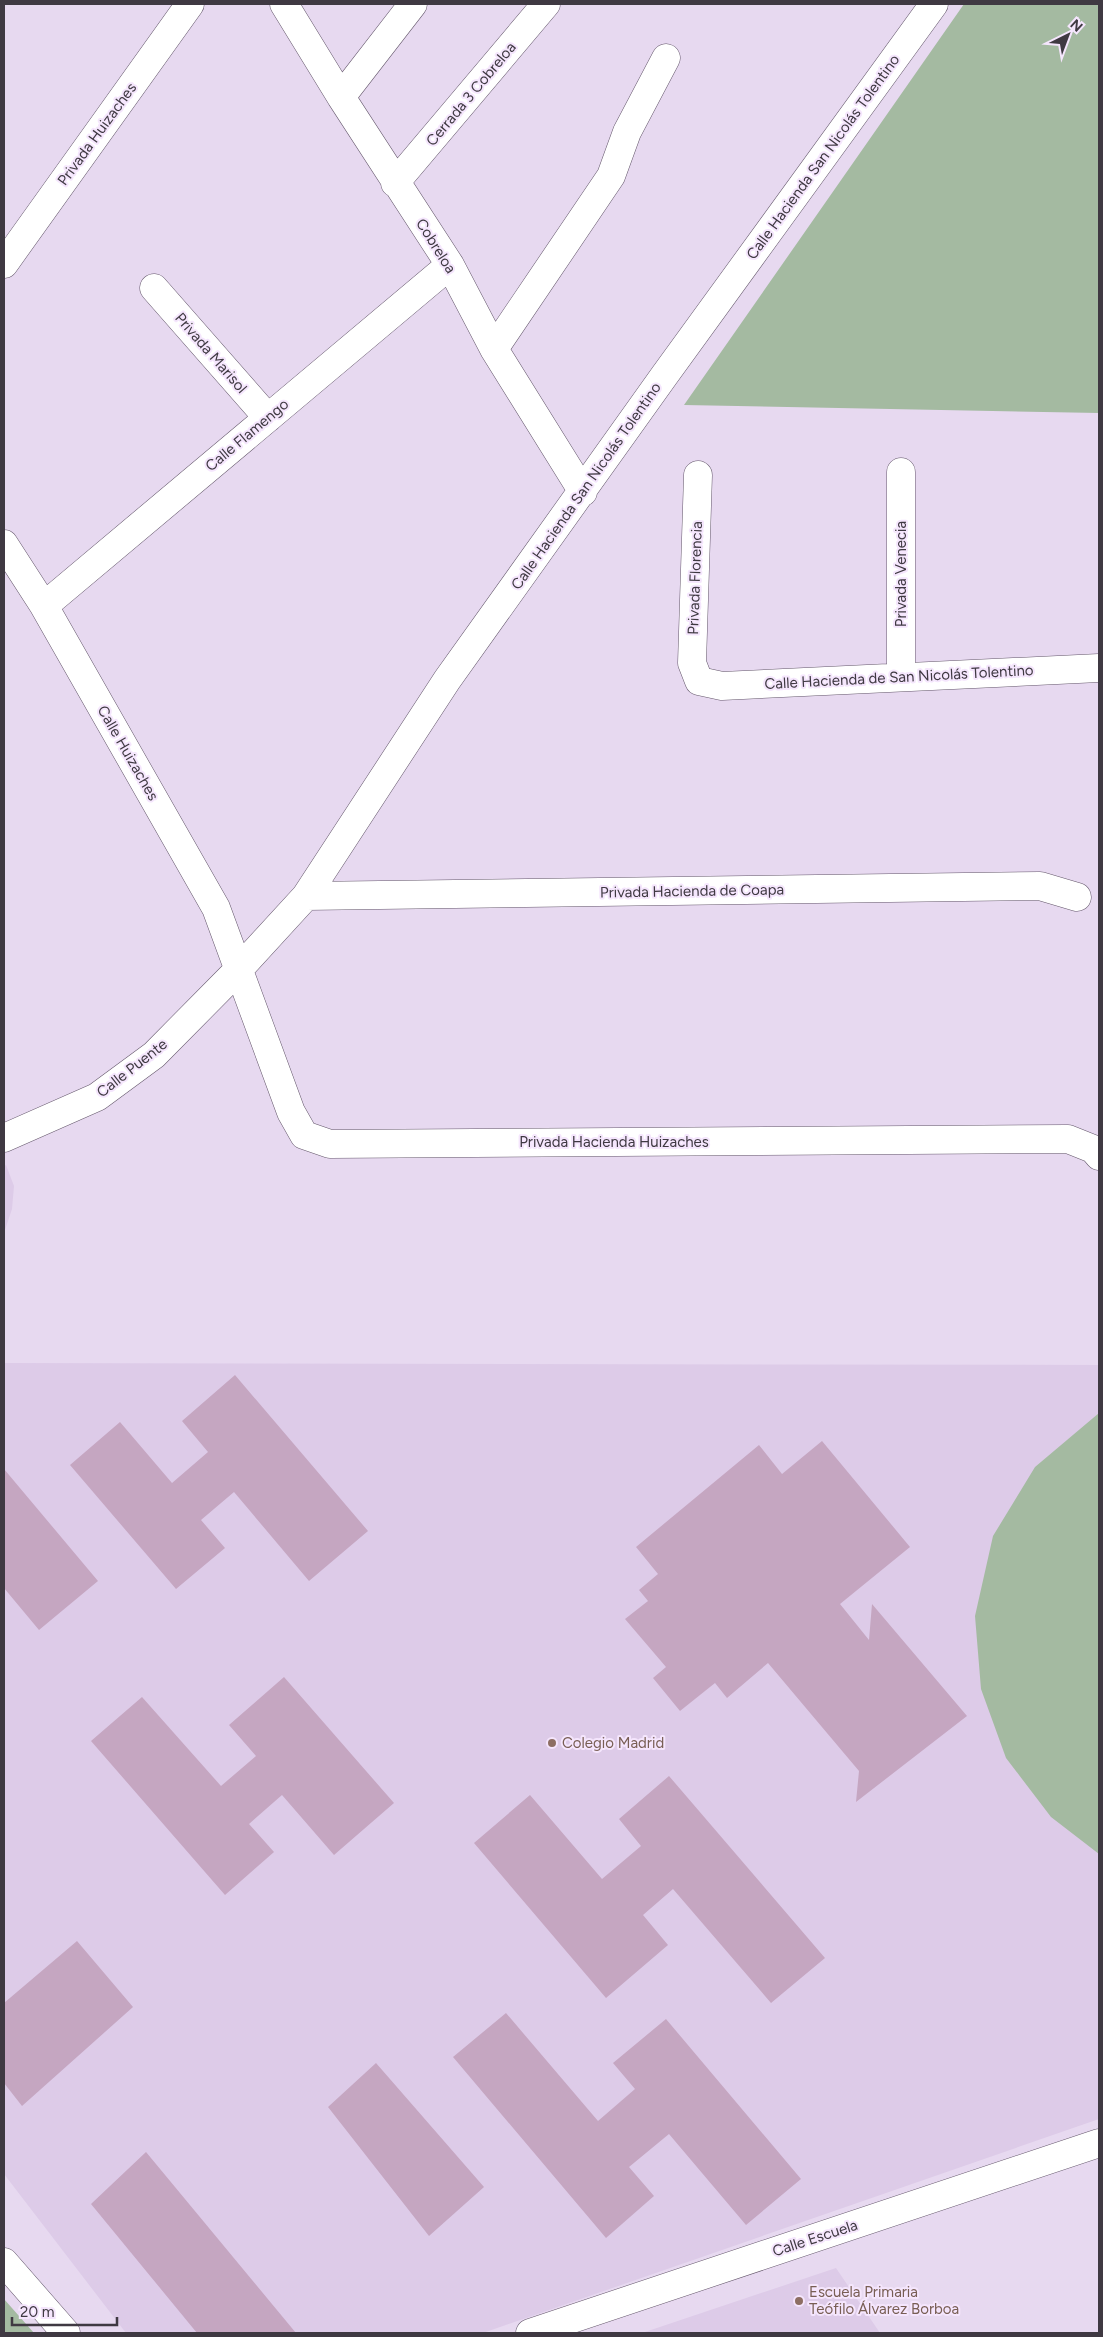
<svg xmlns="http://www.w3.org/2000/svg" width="1103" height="2337" viewBox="0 0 1103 2337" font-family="Figtree,sans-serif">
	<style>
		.built { fill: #ddcbe8 }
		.green { fill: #a4baa1 }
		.building { fill: #c5a6c1 }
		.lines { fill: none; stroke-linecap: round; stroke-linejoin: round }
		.minor-casing { stroke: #64576b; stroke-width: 29 }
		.minor { stroke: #fff; stroke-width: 28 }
		.education-dot { fill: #8d6e63; stroke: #f5e6fd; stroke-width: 2 }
		.labels { text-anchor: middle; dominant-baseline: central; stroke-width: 4; stroke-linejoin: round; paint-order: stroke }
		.street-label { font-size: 15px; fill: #3f3942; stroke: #f5e6fd }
		.education-label { font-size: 15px; fill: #785e54; stroke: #f5e6fd; text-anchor: start }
	</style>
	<rect width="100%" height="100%" fill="#e7d9f0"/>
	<path class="built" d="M6,1165L14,1186L12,1209L4,1233V1166Z
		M4,1363L1099,1365V2119L483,2333H126L4,2174Z
		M836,2268L880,2333H642Z"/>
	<path class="green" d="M964,4H1099V413L684,405Z
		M1099,1413V1854L1051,1817L1006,1758L981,1689L975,1616L993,1536L1035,1467Z
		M4,2299L34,2333H4Z"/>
	<path class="building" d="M235,1375L368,1531L309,1581L234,1492L201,1520L225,1548L176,1589L70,1465L120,1422L172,1483L208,1452L182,1421Z
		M822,1441L910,1547L840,1604L869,1640L872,1604L967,1716L856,1802L859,1771L768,1663L727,1698L715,1683L680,1711L653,1678L666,1667L625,1619L648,1601L639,1590L658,1574L636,1547L759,1445L782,1474Z
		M4,1469L98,1581L39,1630L4,1588Z
		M284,1677L394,1803L334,1855L282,1795L249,1824L274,1852L225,1895L91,1741L142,1697L221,1786L256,1756L229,1725Z
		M669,1776L825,1958L771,2003L673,1889L643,1915L668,1945L606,1998L474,1843L530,1795L602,1879L641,1846L619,1819Z
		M77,1941L133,2007L22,2106L4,2083V2003Z
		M506,2013L598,2121L635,2089L613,2063L666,2019L801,2179L746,2225L669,2134L629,2167L654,2196L606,2238L453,2057Z
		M376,2063L484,2187L429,2236L328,2107Z
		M146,2152L296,2333H197L91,2204Z"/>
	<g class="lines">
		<g class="minor-casing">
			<path id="minor" d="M284,4L341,97L450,265L494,349L583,492
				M341,97L413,4
				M395,183L546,4
				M4,264L190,4
				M154,288L268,418
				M494,349L611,176L627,132L666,58
				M901,472V676
				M698,475L692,663L699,681L722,686L1099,668
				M4,544L44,606L216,908L291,1112L304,1135L330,1144L1068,1139L1093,1149L1099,1156
				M44,606L450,265
				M306,896L1040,886L1077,897
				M4,1138L97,1097L154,1055L240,968L306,896L447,680L664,376L934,4
				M4,2262L66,2333
				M530,2333L1099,2143"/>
		</g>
		<use href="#minor" class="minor"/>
	</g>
	<g class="education-dot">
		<circle cx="552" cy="1743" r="5"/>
		<circle cx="799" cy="2301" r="5"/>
	</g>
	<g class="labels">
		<g class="street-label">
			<text transform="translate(471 94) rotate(-50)">Cerrada 3 Cobreloa</text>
			<text transform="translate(97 134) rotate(-54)">Privada Huizaches</text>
			<text transform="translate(823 157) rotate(-54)">Calle Hacienda San Nicolás Tolentino</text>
			<text transform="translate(436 246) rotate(58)">Cobreloa</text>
			<text transform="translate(211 353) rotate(49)">Privada Marisol</text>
			<text transform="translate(247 435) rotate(-40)">Calle Flamengo</text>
			<text transform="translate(586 486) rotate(-55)">Calle Hacienda San Nicolás Tolentino</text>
			<text transform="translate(901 574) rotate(-90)">Privada Venecia</text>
			<text transform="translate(695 578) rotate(-88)">Privada Florencia</text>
			<text transform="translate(899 677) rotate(-3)">Calle Hacienda de San Nicolás Tolentino</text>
			<text transform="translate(128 753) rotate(60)">Calle Huizaches</text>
			<text transform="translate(692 891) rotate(-1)">Privada Hacienda de Coapa</text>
			<text transform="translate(132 1068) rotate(-38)">Calle Puente</text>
			<text x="614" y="1142">Privada Hacienda Huizaches</text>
			<text transform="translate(815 2238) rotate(-18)">Calle Escuela</text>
		</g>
		<g class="education-label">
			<text x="562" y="1743">Colegio Madrid</text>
			<text x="809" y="2292">Escuela Primaria<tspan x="809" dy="17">Teófilo Álvarez Borboa</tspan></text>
		</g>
	</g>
	<rect width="1103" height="2337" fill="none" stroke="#3f3942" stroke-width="10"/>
	<g transform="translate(1068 35) rotate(42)" stroke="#f5e6fd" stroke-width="4" paint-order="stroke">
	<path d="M0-4L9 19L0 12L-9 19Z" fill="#3f3942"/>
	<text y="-8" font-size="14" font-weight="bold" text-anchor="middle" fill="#3f3942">N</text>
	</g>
	<path d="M12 2317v8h105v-8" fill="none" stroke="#3f3942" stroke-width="2.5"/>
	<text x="20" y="2317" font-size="15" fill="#3f3942" stroke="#f5e6fd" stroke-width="4" paint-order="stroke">20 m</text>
</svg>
